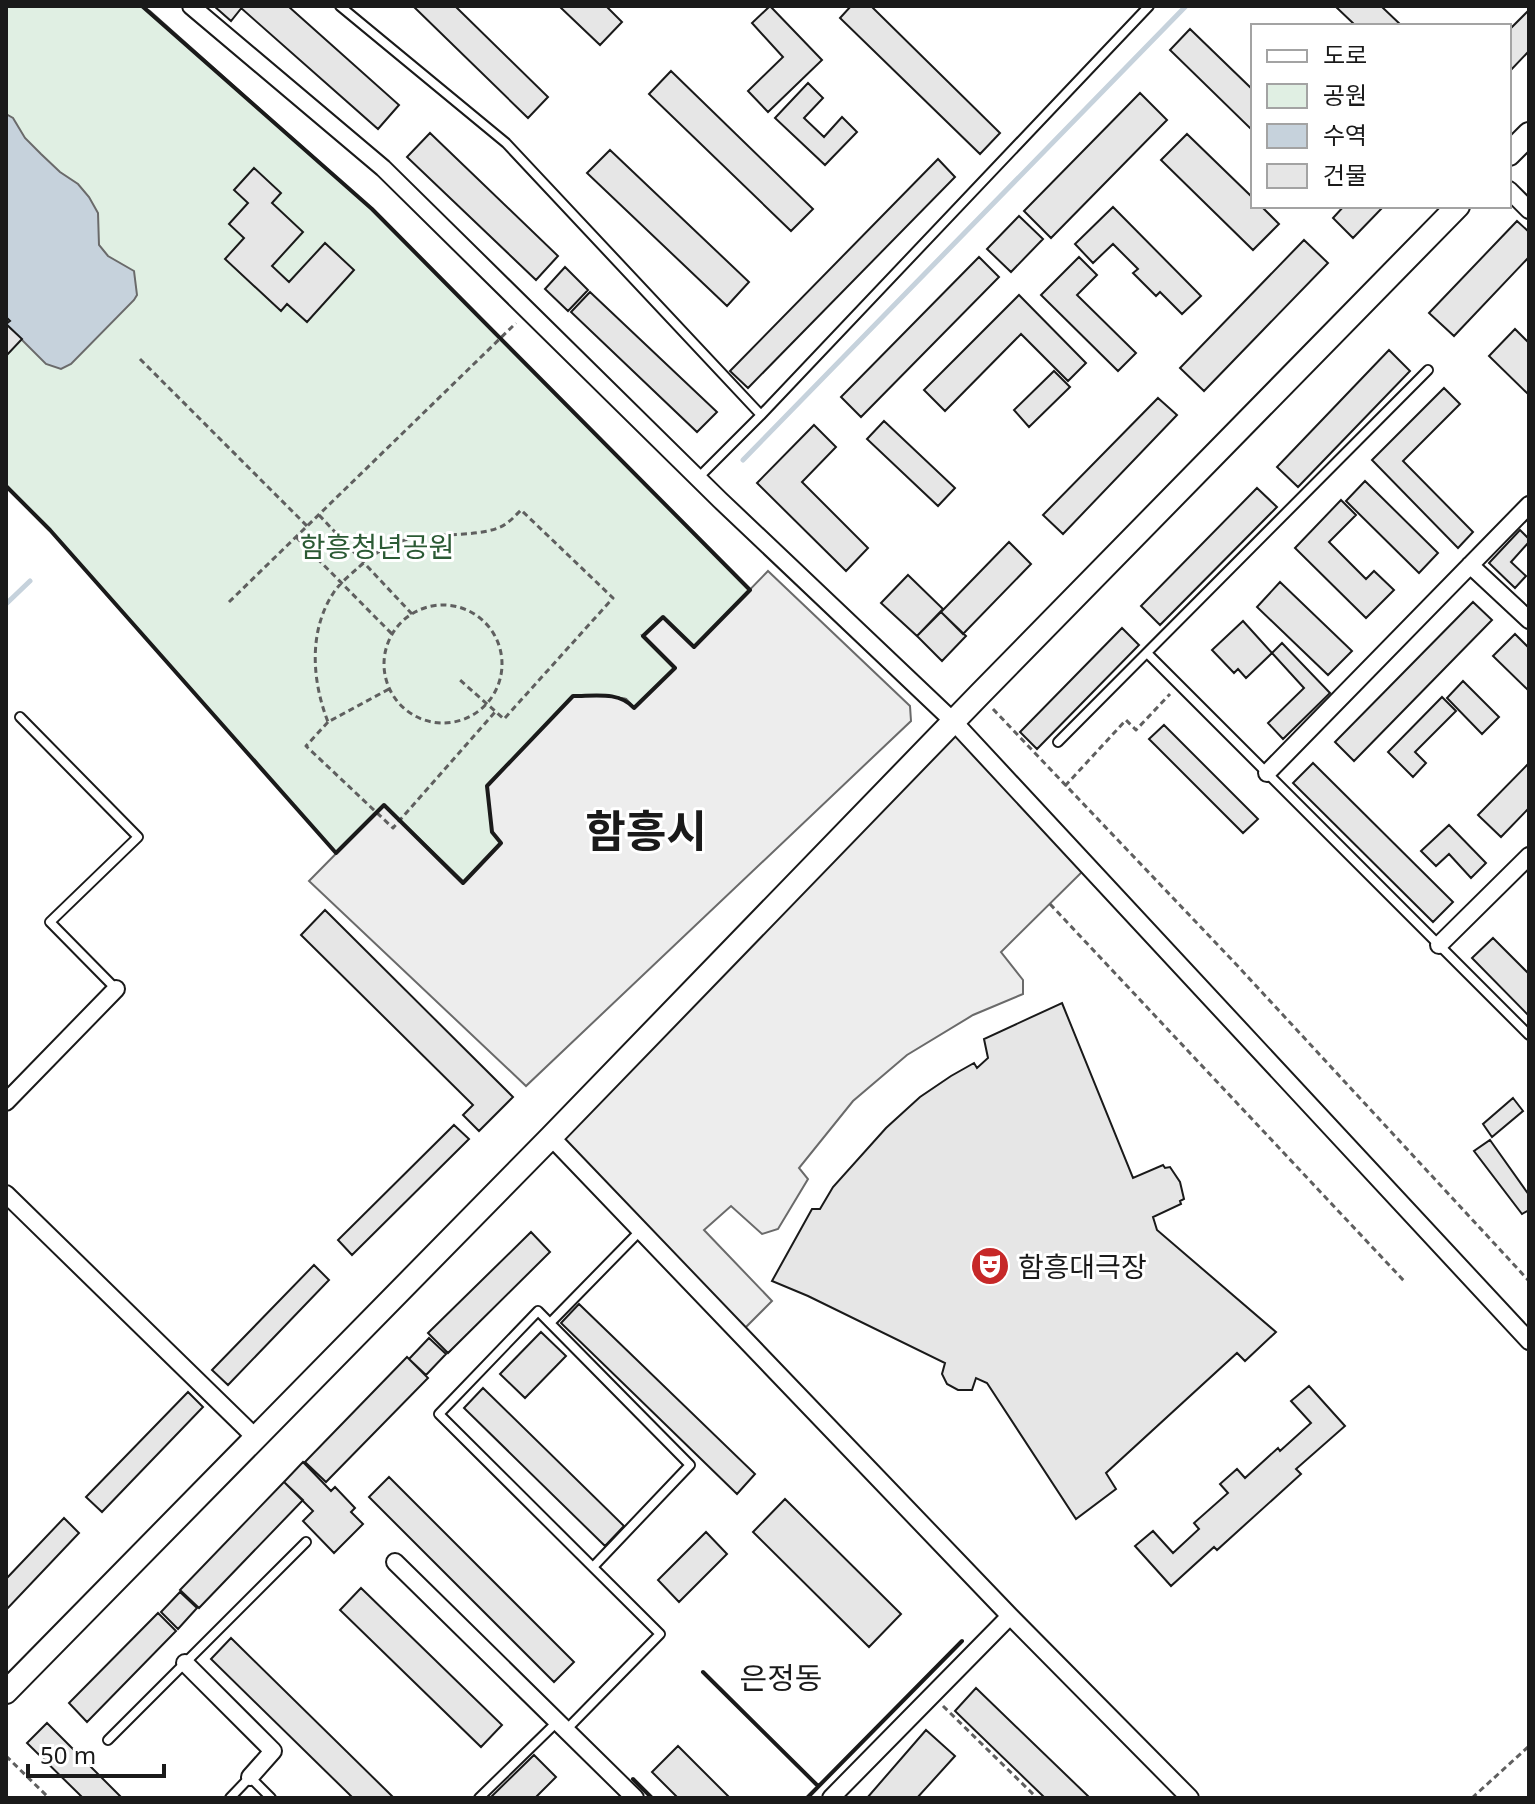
<svg xmlns="http://www.w3.org/2000/svg" width="1535" height="1804" viewBox="0 0 1535 1804" font-family="'Noto Sans','Noto Sans KR',sans-serif">
	<style>
		.green { fill: #e0efe3; stroke: #6a6a6a; stroke-width: 2 }
		.parking { fill: #ededed; stroke: #6a6a6a; stroke-width: 2 }
		.water { fill: #c6d2dc; stroke: #6a6a6a; stroke-width: 2 }
		.lines { fill: none; stroke-linecap: round; stroke-linejoin: round }
		.stream { stroke: #c6d2dc; stroke-width: 5 }
		.building { fill: #e6e6e6; stroke: #1a1a1a; stroke-width: 2 }
		.lane-casing { stroke: #1a1a1a; stroke-width: 12 }
		.street-casing { stroke: #1a1a1a; stroke-width: 20 }
		.secondary-casing { stroke: #1a1a1a; stroke-width: 26 }
		.path { stroke: #5f5f5f; stroke-width: 3; stroke-dasharray: 6 4; stroke-linecap: butt }
		.lane { stroke: #fff; stroke-width: 8 }
		.street { stroke: #fff; stroke-width: 16 }
		.secondary { stroke: #fff; stroke-width: 22 }
		.wall { stroke: #1a1a1a; stroke-width: 4 }
		.labels { text-anchor: middle; dominant-baseline: central; stroke-width: 6; stroke-linejoin: round; paint-order: stroke }
		.park-label { font-size: 28px; fill: #2b5a34; stroke: #fff }
		.poi-label { font-size: 28px; fill: #1a1a1a; stroke: #fff; text-anchor: start }
		.neighbourhood-label { font-size: 30px; fill: #1a1a1a; stroke: #fff }
		.town-label { font-size: 44px; font-weight: bold; fill: #1a1a1a; stroke: #fff }
	</style>
	<rect width="100%" height="100%" fill="#fff"/>
	<path class="green" d="M6,6H142L150,11L372,209L750,590L694,647L643,636L675,668L634,708L626,699L608,696L487,786L492,832L501,843L463,883L384,805L336,853L50,530L6,486Z"/>
	<path class="parking" d="M768,571L910,706L911,721L526,1086L309,881L384,805L464,882L501,843L492,832L487,786L573,696H608L626,699L635,708L674,668L643,636L663,617L694,647Z
		M954,722L1088,866L1001,952L1023,980V994L973,1015L907,1055L853,1101L799,1168L808,1179L778,1229L762,1234L731,1206L704,1230L772,1301L739,1334L551,1137Z"/>
	<path class="water" d="M6,114L13,118L25,138L41,154L60,172L78,184L89,197L98,213L99,245L108,256L134,271L137,295L134,300L71,364L61,369L46,364L6,324L9,321L6,317Z"/>
	<g class="lines">
		<path class="stream" d="M743,460L1186,6
			M6,604L30,581"/>
	</g>
	<path class="building" d="M214,6H243L231,21Z
		M243,6H288L399,105L378,129L241,8Z
		M413,6H455L548,97L528,118Z
		M559,6H606L622,22L600,45Z
		M770,6L822,60L768,112L748,91L783,57L752,23Z
		M851,6H871L1000,133L980,154L840,18Z
		M1335,6H1381L1402,26H1356Z
		M1529,10V51L1509,72V30Z
		M1190,29L1253,90V131L1170,50Z
		M671,71L813,209L791,231L649,94Z
		M808,83L823,98L804,118L824,137L842,117L857,132L825,165L775,118Z
		M1140,93L1167,120L1051,238L1024,211Z
		M430,133L558,256L536,280L407,157Z
		M1187,134L1253,198V206H1261L1279,224L1253,250L1161,160Z
		M610,150L749,282L727,306L587,173Z
		M938,159L955,177L748,388L730,371Z
		M254,168L281,193L272,203L303,232L272,266L289,282L325,243L354,270L307,322L287,304L281,311L225,259L244,238L229,224L248,203L234,190Z
		M1344,206H1384L1353,238L1333,218Z
		M1113,207L1201,296L1182,314L1160,292L1156,296L1133,273L1138,269L1113,244L1093,263L1075,244Z
		M1019,216L1043,239L1011,272L987,249Z
		M1517,221L1529,232V257L1454,336L1429,313Z
		M1304,240L1328,263L1204,391L1180,368Z
		M979,257L999,277L861,417L841,397Z
		M1079,257L1097,275L1077,295L1136,353L1118,371L1041,295Z
		M565,267L588,290L568,311L545,289Z
		M590,292L717,412L697,432L571,312Z
		M1019,295L1086,363L1068,381L1021,334L945,411L924,390Z
		M6,317L10,321L6,324L22,339L6,356Z
		M1515,329L1529,343V395L1489,356Z
		M1389,350L1410,371L1298,487L1277,467Z
		M1054,371L1070,387L1029,427L1014,410Z
		M1444,388L1460,404L1403,461L1473,532L1458,548L1372,460Z
		M1158,398L1177,415L1063,534L1043,515Z
		M884,421L955,488L938,506L867,439Z
		M814,425L836,447L802,482L868,548L846,571L757,483Z
		M1365,481L1438,553L1419,573L1346,501Z
		M1257,488L1277,507L1160,625L1141,606Z
		M1341,500L1356,515L1329,542L1366,579L1374,571L1394,590L1366,618L1295,548Z
		M1520,530L1529,539V542L1511,562L1526,576L1515,588L1489,563Z
		M1009,542L1031,564L963,634L941,612Z
		M908,575L943,609L917,636L881,603Z
		M1280,582L1352,651L1328,675L1257,607Z
		M1473,602L1492,620L1354,761L1335,742Z
		M941,612L966,636L942,661L917,636Z
		M1243,621L1272,653L1246,678L1238,669L1234,673L1212,650Z
		M1122,628L1139,645L1037,749L1020,732Z
		M1515,634L1529,648V691L1493,656Z
		M1282,643L1330,693L1283,739L1268,723L1304,688L1272,653Z
		M1463,681L1499,717L1482,734L1447,698Z
		M1442,697L1456,711L1415,752L1426,763L1413,777L1388,752Z
		M1164,725L1258,819L1243,833L1149,739Z
		M1313,763L1453,902L1433,922L1293,783Z
		M1529,763V808L1501,837L1478,815Z
		M1449,825L1486,863L1471,878L1449,854L1436,866L1421,851Z
		M325,910L513,1097L479,1131L463,1115L473,1105L301,935Z
		M1493,938L1529,974V1016L1472,958Z
		M1062,1003L1133,1178L1163,1165L1165,1168L1170,1167L1180,1182L1184,1199L1180,1201L1181,1204L1153,1217L1157,1230L1276,1332L1245,1361L1237,1353L1106,1473L1116,1489L1076,1519L987,1383L976,1378L972,1390H958L947,1384L942,1374L945,1363L808,1296L772,1281L812,1209H820L833,1187L886,1128L920,1097L951,1076L974,1063L977,1068L988,1058L984,1039Z
		M1513,1098L1523,1111L1492,1137L1483,1124Z
		M454,1125L469,1139L352,1255L338,1240Z
		M1490,1140L1529,1195V1210L1522,1214L1474,1151Z
		M531,1232L550,1252L448,1353L428,1333Z
		M314,1265L329,1280L228,1385L212,1370Z
		M579,1304L755,1474L737,1494L561,1323Z
		M541,1332L566,1356L525,1398L500,1374Z
		M429,1338L446,1354L426,1375L409,1359Z
		M407,1357L428,1378L326,1482L305,1462Z
		M1309,1386L1345,1426L1296,1469L1301,1474L1217,1550L1214,1547L1171,1586L1135,1546L1153,1531L1173,1553L1199,1529L1194,1523L1228,1493L1220,1484L1237,1469L1245,1478L1278,1448L1280,1451L1311,1423L1291,1401Z
		M483,1388L624,1526L605,1546L464,1408Z
		M188,1392L203,1407L102,1512L86,1497Z
		M303,1462L331,1491L335,1487L355,1508L351,1512L363,1524L334,1553L303,1521L313,1511L284,1482Z
		M389,1477L574,1662L554,1682L369,1497Z
		M284,1482L303,1500L199,1608L180,1590Z
		M785,1499L901,1614L869,1647L753,1532Z
		M64,1518L79,1533L6,1610V1579Z
		M706,1532L727,1554L679,1602L658,1580Z
		M361,1588L502,1725L481,1747L340,1610Z
		M180,1592L197,1608L178,1629L161,1612Z
		M158,1613L176,1631L87,1722L69,1703Z
		M231,1638L394,1798H353L211,1659Z
		M976,1688L1090,1798H1045L955,1711Z
		M47,1723L122,1798H83L27,1743Z
		M926,1730L955,1756L917,1798H867Z
		M678,1746L730,1798H678L652,1772Z
		M534,1755L556,1777L535,1798H490Z"/>
	<g class="lines">
		<g class="lane-casing">
			<path id="lane" d="M340,6L506,143L761,415
				M698,478L761,415L1149,6
				M1147,653L1529,1035
				M20,717L138,837L50,922L116,989
				M1058,742L1428,370
				M550,1323L640,1231
				M566,1730L660,1634L439,1414L538,1311L690,1465L593,1567
				M108,1740L306,1542
				M230,1798L250,1777L271,1798
				M479,1798L557,1722"/>
		</g>
		<g class="street-casing">
			<path id="street" d="M191,6L383,168L720,500L954,722L1529,1341
				M1509,190L1529,210
				M1470,565L1529,620
				M1267,773L1529,505
				M1439,945L1529,856
				M6,1102L116,989
				M551,1137L1010,1616L1190,1798
				M6,1194L256,1438
				M395,1562L635,1798
				M185,1663L273,1751L250,1777
				M831,1798L1010,1616"/>
		</g>
		<g class="secondary-casing">
			<path id="secondary" d="M1509,154L1529,134
				M6,1692L551,1137L980,694L1458,206"/>
		</g>
		<path class="path" d="M140,359L307,526
			M319,515L412,614
			M296,537L392,634
			M229,602L516,323
			M384 664a59 59 0 1 1 118 0a59 59 0 1 1-118 0Z
			M389,689L328,722C312,681 308,631 334,592C340,583 351,574 359,567C374,553 393,542 413,538C439,533 474,537 498,528C507,525 514,517 521,510L613,598L504,719L460,680
			M993,709L1234,962L1529,1281
			M328,722L306,746L393,828L495,712
			M1065,786L1126,720L1136,730L1170,694
			M1050,904L1405,1282
			M943,1706L1037,1798
			M6,1756L49,1798
			M1472,1798L1529,1746"/>
		<use href="#lane" class="lane"/>
		<use href="#street" class="street"/>
		<use href="#secondary" class="secondary"/>
		<path class="wall" d="M6,486L50,530L336,853L384,805L463,883L501,843L492,832L487,786L573,696C595,696 619,691 634,708L675,668L643,636L663,617L694,647L750,590L372,209L142,6
			M703,1672L818,1786
			M633,1779L652,1798
			M807,1798L962,1641"/>
	</g>
	<defs>
		<g id="theatre-disc" transform="scale(2)"><circle r="9.5" fill="#c62828" stroke="#fff"/><path d="M-5-5.5Q0-4 5-5.5V0Q5 5 0 6Q-5 5-5 0ZM-3.3-2.5H-1v1.5H-3.3ZM1-2.5H3.3v1.5H1ZM-2.8 1Q0 5.5 2.8 1Z" fill="#fff"/></g>
	</defs>
	<g fill-rule="evenodd">
		<use href="#theatre-disc" x="990" y="1266"/>
	</g>
	<g class="labels">
		<g class="park-label">
			<text x="377" y="546">함흥청년공원</text>
		</g>
		<g class="poi-label">
			<text x="1018" y="1266">함흥대극장</text>
		</g>
		<g class="neighbourhood-label">
			<text x="781" y="1677">은정동</text>
		</g>
		<g class="town-label">
			<text x="646" y="830">함흥시</text>
		</g>
	</g>
	<rect width="1535" height="1804" fill="none" stroke="#1a1a1a" stroke-width="16"/>
	<rect x="1251" y="24" width="260" height="184" fill="#ffffff" stroke="#a3a3a3" stroke-width="2"/>
	<rect x="1267" y="50" width="40" height="12" fill="#ffffff" stroke="#a3a3a3" stroke-width="2"/>
	<text x="1323" y="64" font-size="24" fill="#1a1a1a">도로</text>
	<rect x="1267" y="84" width="40" height="24" fill="#e0efe3" stroke="#a3a3a3" stroke-width="2"/>
	<text x="1323" y="104" font-size="24" fill="#1a1a1a">공원</text>
	<rect x="1267" y="124" width="40" height="24" fill="#c6d2dc" stroke="#a3a3a3" stroke-width="2"/>
	<text x="1323" y="144" font-size="24" fill="#1a1a1a">수역</text>
	<rect x="1267" y="164" width="40" height="24" fill="#e6e6e6" stroke="#a3a3a3" stroke-width="2"/>
	<text x="1323" y="184" font-size="24" fill="#1a1a1a">건물</text>
	<path d="M28 1764v12h136v-12" fill="none" stroke="#1a1a1a" stroke-width="4"/>
	<text x="40" y="1764" font-size="24" fill="#1a1a1a" stroke="#ffffff" stroke-width="6" paint-order="stroke">50 m</text>
</svg>
